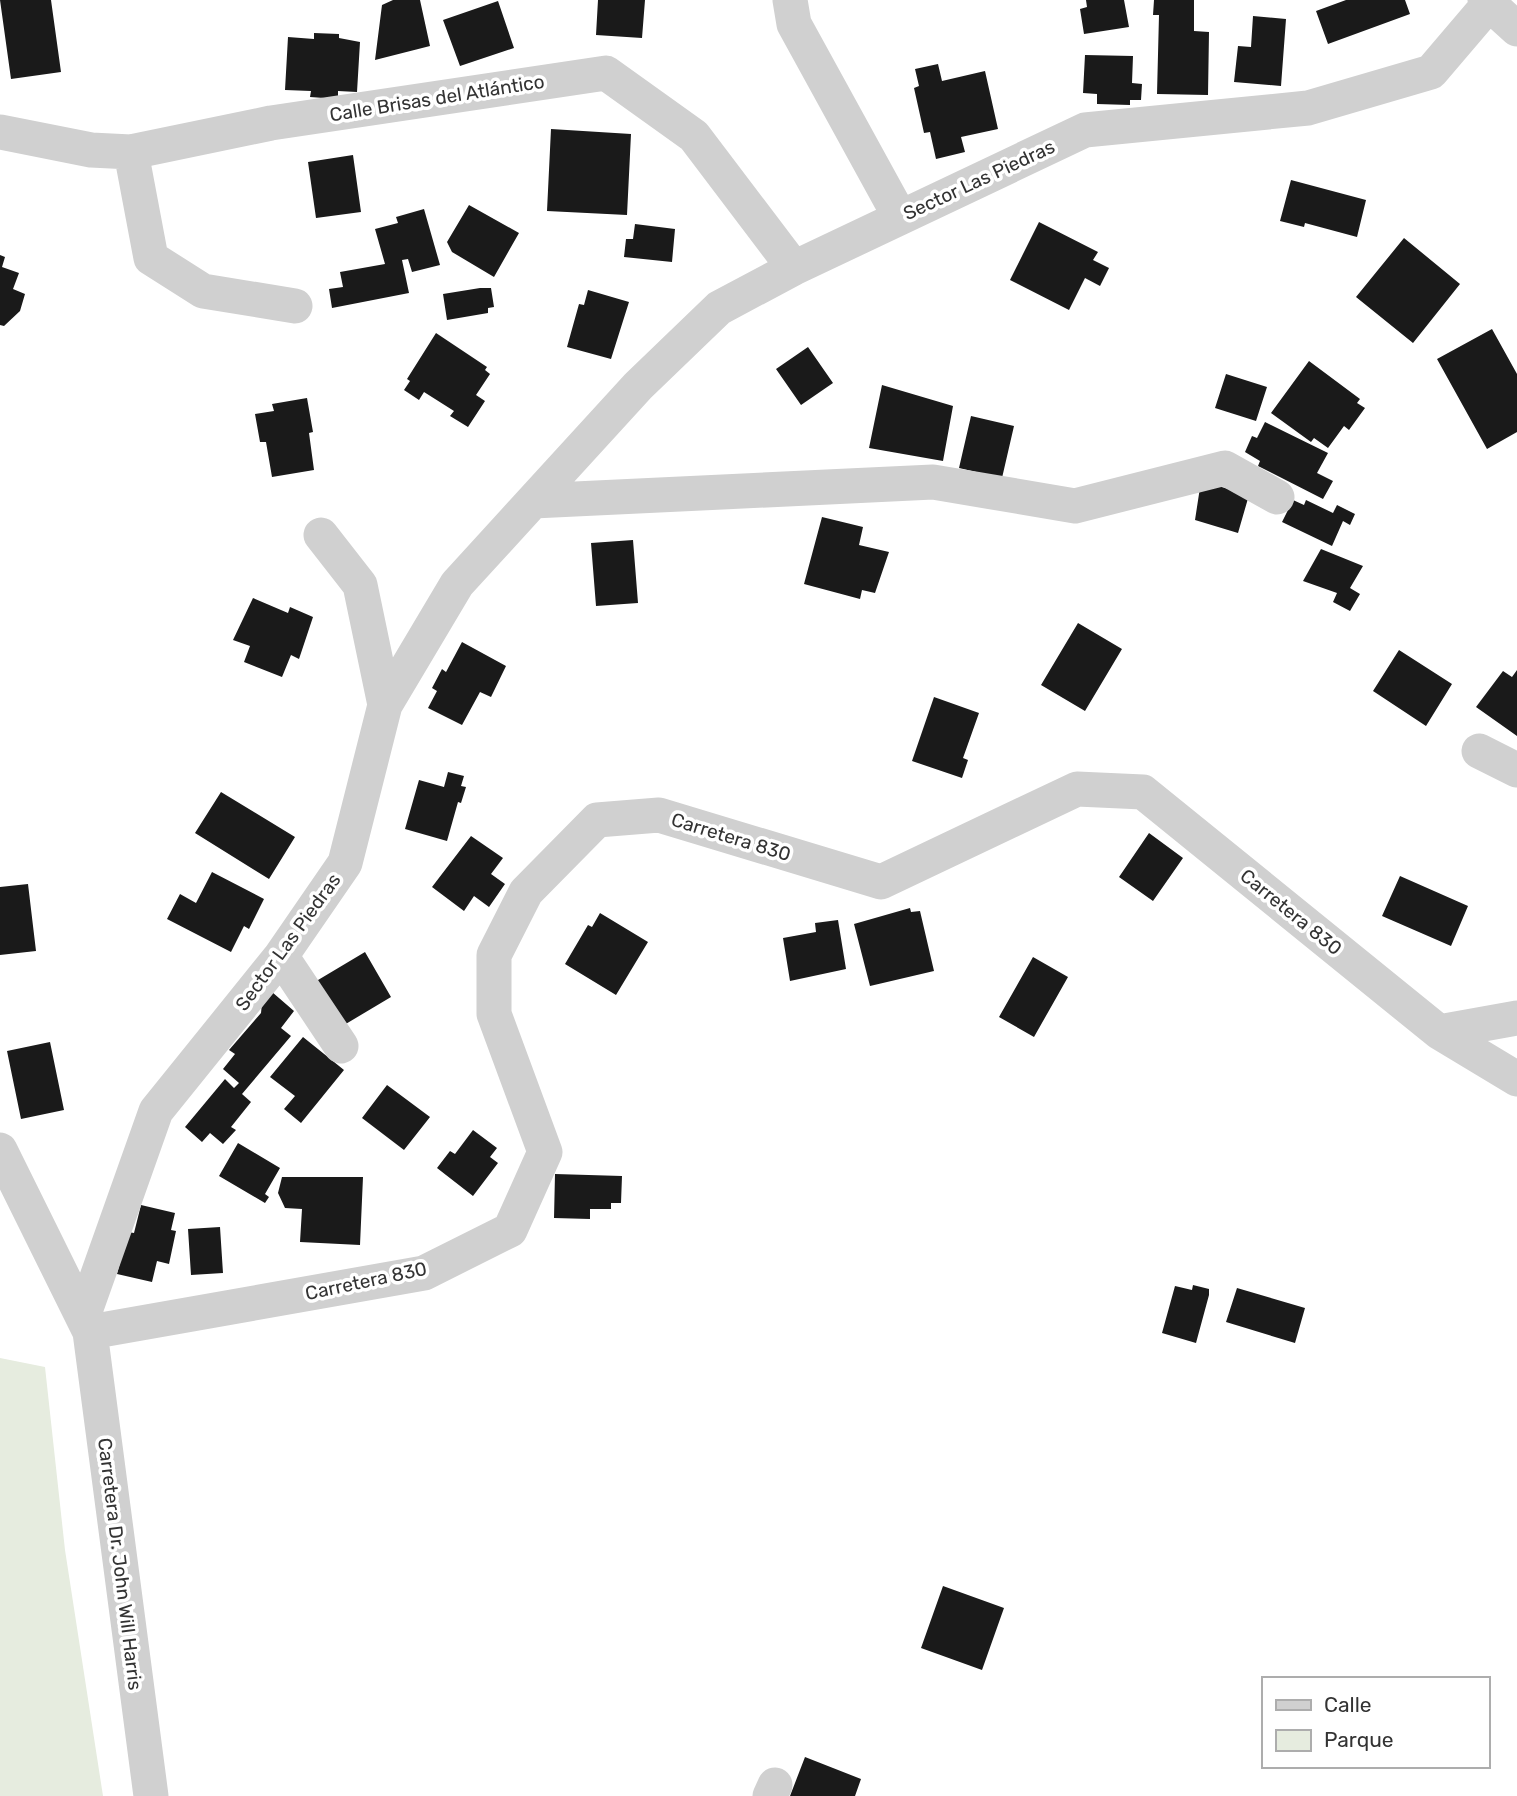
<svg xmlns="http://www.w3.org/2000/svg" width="1517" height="1796" viewBox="0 0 1517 1796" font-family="Rubik,sans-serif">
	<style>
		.green { fill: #e6ecdf }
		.building { fill: #1a1a1a }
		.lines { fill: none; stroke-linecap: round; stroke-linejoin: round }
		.minor { stroke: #d0d0d0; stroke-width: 35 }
		.labels { text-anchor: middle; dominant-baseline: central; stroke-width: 7; stroke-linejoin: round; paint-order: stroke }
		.street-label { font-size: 19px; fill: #333; stroke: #fff }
	</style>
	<rect width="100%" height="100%" fill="#fff"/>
	<path class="green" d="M0,1358L45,1367L65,1550L103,1796H0Z"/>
	<path class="building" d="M0,0H51L61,72L11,79Z
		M393,0H420L430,46L375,60L382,5Z
		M598,0H645L642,38L596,35Z
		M1086,0H1124L1129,27L1084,34L1080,9L1087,7Z
		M1154,0H1194V31L1209,32L1208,95L1157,94L1159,15H1153Z
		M1346,0H1405L1410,14L1328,44L1316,11Z
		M498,1L514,48L460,66L443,20Z
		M1253,16L1286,19L1281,86L1234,82L1238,46L1251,47Z
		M314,33L339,34V38L360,42L357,92L338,91V99L310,97L311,91L285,90L288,37L314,39Z
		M1085,55L1133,56L1132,83L1142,84L1141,100H1130V105L1097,104V94L1083,93Z
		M938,64L942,81L985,71L998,129L961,137L965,152L936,159L930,132L924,133L914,88L919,86L915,69Z
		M551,129L631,134L627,215L547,211Z
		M353,155L361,212L316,218L308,162Z
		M1291,180L1366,200L1357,237L1305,223L1304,227L1280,221Z
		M469,205L519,233L494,277L452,252L447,242Z
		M424,209L440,265L412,272L408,259L402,260L409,293L332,308L329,289L343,287L340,272L385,264L375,229L398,223L396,217Z
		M1039,222L1098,252L1093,260L1109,268L1100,286L1085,278L1069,310L1010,280Z
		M635,224L675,229L672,262L624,257L626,239H633Z
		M1404,238L1460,284L1413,343L1356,297Z
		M0,255L5,257L2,267L19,273L13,289L25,294L20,311L4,326L0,325Z
		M480,288H491L494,307L488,308V313L447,320L443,294Z
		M588,290L629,302L611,359L567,347L579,304L584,305Z
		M1492,329L1517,374V432L1487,449L1437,359Z
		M436,333L487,367L485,370L490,374L476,395L485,401L468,427L450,416L454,411L424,392L419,400L404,390L410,381L407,379Z
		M808,347L833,383L801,405L776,369Z
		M1309,361L1360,399L1357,403L1365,408L1349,430L1344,426L1328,448L1314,438L1311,442L1271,413Z
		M1226,374L1267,387L1256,421L1215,408Z
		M882,385L953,406L943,461L869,448Z
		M307,398L313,432L309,433L314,470L272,477L266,442H260L255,414L274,411L272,404Z
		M971,416L1014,426L1002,478L959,468Z
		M1265,422L1328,453L1317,473L1333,481L1323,499L1258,466L1260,461L1245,452L1252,436L1257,438Z
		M1201,481L1249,495L1238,533L1195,520Z
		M1293,500L1304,505L1306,500L1333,513L1337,505L1355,514L1350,525L1343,521L1332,546L1282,522Z
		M822,517L863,527L859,545L889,552L875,593L862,590L860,599L804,584Z
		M633,540L638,603L596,606L591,543Z
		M1321,549L1363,566L1350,588L1360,594L1350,611L1333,602L1337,593L1303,581Z
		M253,598L288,613L290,607L313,617L299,659L291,655L282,677L244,662L250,646L233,640Z
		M1078,623L1122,649L1085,711L1041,685Z
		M462,642L506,666L491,697L480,692L462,725L428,708L437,691L432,688L442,669L446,672Z
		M1399,650L1452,684L1426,726L1373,691Z
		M1517,670V736L1476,707L1503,671L1512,677Z
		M934,697L979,713L963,758L968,760L962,778L912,761Z
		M448,772L464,776L461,786L466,787L461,803L458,802L447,841L405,829L419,780L444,787Z
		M221,792L295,837L269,879L195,833Z
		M1149,833L1183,858L1153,901L1119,877Z
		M471,836L503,858L491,874L505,884L489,907L474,896L464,911L432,887Z
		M212,872L264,899L249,929L244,926L231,952L167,919L180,894L196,903Z
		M1400,876L1468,906L1451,946L1382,916Z
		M28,884L36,951L0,955V887Z
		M910,908L911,912L920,911L934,971L870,986L854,924Z
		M600,913L648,942L616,995L565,964L588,925L592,927Z
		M838,920L846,969L790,981L783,938L816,932L815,923Z
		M365,952L391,997L334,1031L308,986Z
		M1033,957L1068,977L1034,1037L999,1017Z
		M272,992L294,1011L281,1028L291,1036L242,1094L251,1102L231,1127L236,1130L223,1144L210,1133L202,1142L185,1127L225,1079L234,1088L239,1083L223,1069L235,1054L229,1050L261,1013L262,1003Z
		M303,1037L344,1070L301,1123L284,1109L295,1096L270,1077Z
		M50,1042L64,1110L21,1119L7,1051Z
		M387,1085L430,1117L404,1150L362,1118Z
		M473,1130L497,1148L490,1157L498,1163L473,1196L437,1168L450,1151L455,1154Z
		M238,1143L280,1168L265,1194L269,1197L265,1203L219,1176Z
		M555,1174L622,1176L621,1203H611V1209H590V1219L554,1218Z
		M282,1177H363L360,1245L300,1242L302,1209L285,1208L278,1193Z
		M141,1205L175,1213L171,1230L176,1231L169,1264L157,1261L152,1282L117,1274L128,1232L134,1233Z
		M220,1227L223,1273L191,1275L188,1229Z
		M1193,1285L1209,1289V1295L1196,1343L1162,1333L1175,1286L1192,1290Z
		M1237,1288L1305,1308L1295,1343L1226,1322Z
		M943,1586L1004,1608L982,1670L921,1648Z
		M805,1757L861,1779L855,1796H790Z"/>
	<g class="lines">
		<path class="minor" d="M790,0L794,24L900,217
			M1485,0L1517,29
			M0,132L91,150L131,152L271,123L606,73L694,136L794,268
			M131,152L151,258L203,291L295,306
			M533,501L933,482L1075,506L1225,468L1277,497
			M321,535L360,585L385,705
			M1479,751L1517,770
			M281,956L341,1046
			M1439,1032L1517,1018
			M0,1150L90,1332L151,1796
			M84,1314L156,1111L281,956L345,863L385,705L457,584L638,386L719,308L794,268L1085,130L1308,108L1431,72L1489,4
			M90,1332L424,1273L510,1230L545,1152L494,1014V955L526,892L597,820L659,815L881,882L1077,789L1143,792L1439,1032L1517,1079
			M770,1796L775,1785"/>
	</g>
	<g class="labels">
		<g class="street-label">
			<text transform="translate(437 98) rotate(-9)">Calle Brisas del Atlántico</text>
			<text transform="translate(979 180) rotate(-25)">Sector Las Piedras</text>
			<text transform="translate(731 837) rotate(17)">Carretera 830</text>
			<text transform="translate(1291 912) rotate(39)">Carretera 830</text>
			<text transform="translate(288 942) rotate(-54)">Sector Las Piedras</text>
			<text transform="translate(366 1281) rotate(-12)">Carretera 830</text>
			<text transform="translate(120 1564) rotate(83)">Carretera Dr. John Will Harris</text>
		</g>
	</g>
	<rect x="1262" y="1677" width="228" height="91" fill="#ffffff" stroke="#adadad" stroke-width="2"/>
	<rect x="1276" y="1700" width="35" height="10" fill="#d0d0d0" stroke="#adadad" stroke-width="2"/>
	<text x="1324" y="1712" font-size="21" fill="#333333">Calle</text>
	<rect x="1276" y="1730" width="35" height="21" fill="#e6ecdf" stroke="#adadad" stroke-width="2"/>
	<text x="1324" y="1747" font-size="21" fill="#333333">Parque</text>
</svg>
